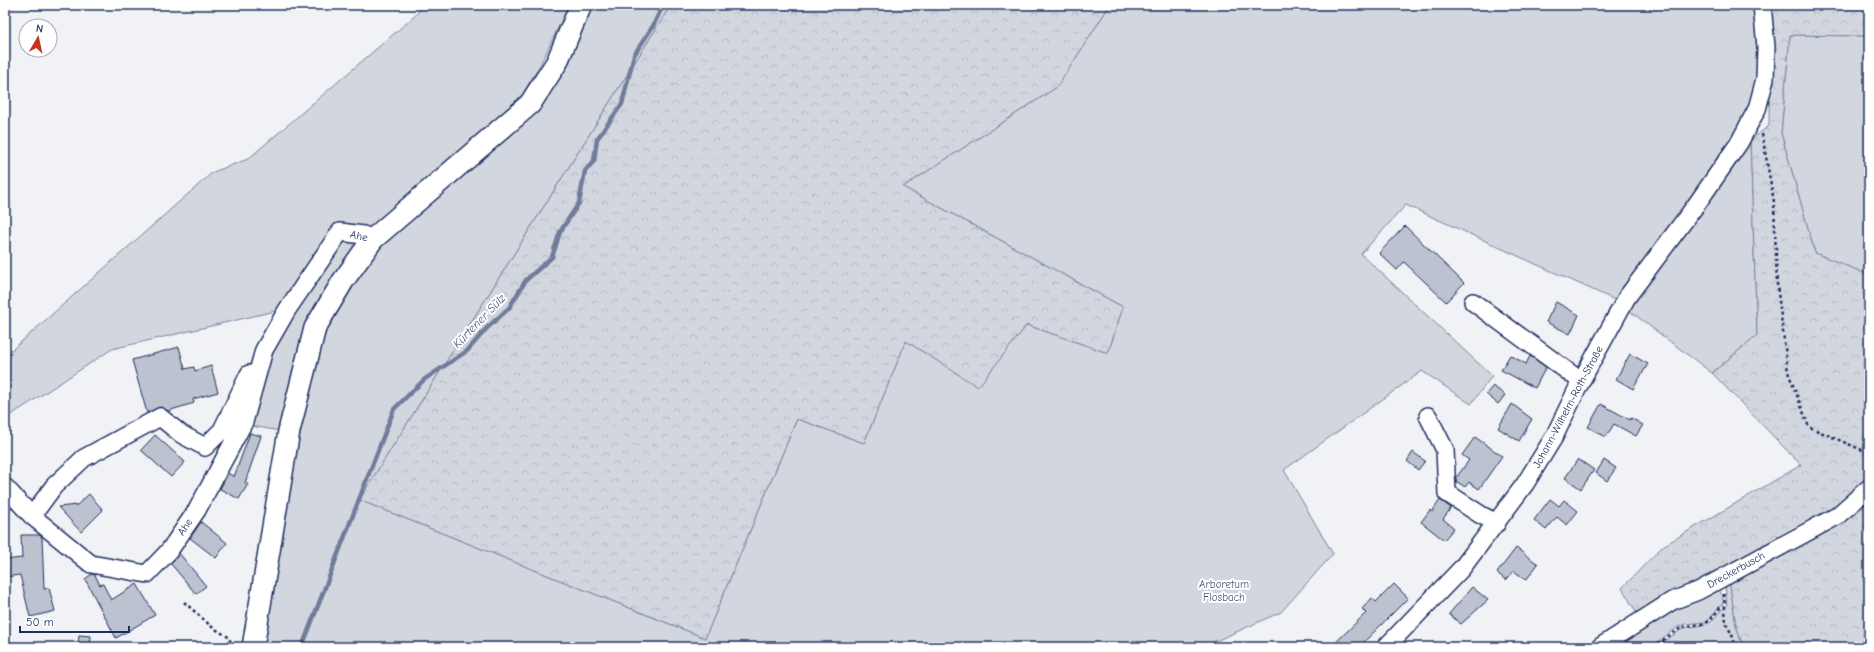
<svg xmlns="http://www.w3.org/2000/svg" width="1874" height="652" viewBox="0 0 1874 652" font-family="'Comic Neue',sans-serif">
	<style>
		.green { fill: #d2d6df; stroke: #76829e }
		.forest { fill: url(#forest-crowns); stroke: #76829e }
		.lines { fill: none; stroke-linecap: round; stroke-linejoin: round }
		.stream { stroke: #707c9a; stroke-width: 4.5 }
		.building { fill: #bcc2d0; stroke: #1b2f5e }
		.minor-casing { stroke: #1b2f5e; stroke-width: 20 }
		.major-casing { stroke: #1b2f5e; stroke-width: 24 }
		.path { stroke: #1b2f5e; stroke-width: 2.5; stroke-dasharray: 3 3; stroke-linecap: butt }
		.minor { stroke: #fff; stroke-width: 17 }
		.major { stroke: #fff; stroke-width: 21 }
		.labels { text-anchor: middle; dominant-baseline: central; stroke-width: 4; stroke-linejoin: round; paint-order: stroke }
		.street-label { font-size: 11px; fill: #1b2f5e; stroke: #fff }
		.park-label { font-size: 11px; fill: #49597e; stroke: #fff }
		.water-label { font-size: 12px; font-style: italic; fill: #4c5c81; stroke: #fff }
	</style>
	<defs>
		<pattern id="forest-crowns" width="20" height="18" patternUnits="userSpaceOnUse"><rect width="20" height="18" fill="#d2d6df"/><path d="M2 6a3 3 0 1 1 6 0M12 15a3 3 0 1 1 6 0" fill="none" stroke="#b4b8c2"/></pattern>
	</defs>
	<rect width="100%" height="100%" fill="#f1f2f5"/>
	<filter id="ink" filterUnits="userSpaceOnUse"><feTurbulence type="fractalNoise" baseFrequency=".025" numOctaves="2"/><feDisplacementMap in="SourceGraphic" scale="8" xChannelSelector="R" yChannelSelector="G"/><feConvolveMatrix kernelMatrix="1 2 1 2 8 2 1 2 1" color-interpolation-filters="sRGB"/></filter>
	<g filter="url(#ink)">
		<path class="green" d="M422,5H569L540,65L522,95L373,237L342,231L284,309L112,349L5,419V356L213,172L248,159L417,14Z
			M585,5H671L359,500L705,638L797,419L864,443L906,341L978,386L1027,325L1108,353L1123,307L903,187L1057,87L1110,5H1756C1758,35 1762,76 1751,104C1748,114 1743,123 1738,133L1617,301L1406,205L1361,254L1492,376L1471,404L1422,371L1284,470L1333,554L1281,612L1207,645V647H263L295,431L317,329L375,241L533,106Z
			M1790,35L1869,36V275L1815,253L1781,133Z
			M1750,140L1757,335L1712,373L1627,309Z
			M341,235L361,237L342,278L286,432L246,425L266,352Z
			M1729,579L1736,625L1743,647H1655L1684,628L1703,625L1711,622L1721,610L1727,606L1725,585Z
			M1718,589L1723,596V604L1719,607L1710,619L1705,622L1685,624L1678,627L1650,647H1607L1666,608Z"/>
		<path class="forest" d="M671,5H1110L1057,87L903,187L1123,307L1108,353L1027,325L978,387L906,341L864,443L797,419L705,638L359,500Z
			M1768,5H1869V36L1790,35L1781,133L1815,253L1869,275V647H1743L1736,625L1729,579L1639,617L1622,588L1663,546L1801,465L1712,373L1757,335L1750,140L1769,126L1770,34Z"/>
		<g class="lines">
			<path class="stream" d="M302,647L394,409L425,379L467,351L487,328L509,308L526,280L552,257L560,232L579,203L585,171L594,161L597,139L622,104L634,55L653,26L663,5"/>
		</g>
		<path class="building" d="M1405,226L1464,283L1446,302L1404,262L1397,270L1379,253Z
			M1556,302L1579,315L1570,334L1546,322Z
			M179,347L185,369L194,367L195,371L211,366L218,392L193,399L194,403L168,411L160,407L147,413L132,360Z
			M1630,354L1648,364L1633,389L1616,379Z
			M1510,355L1526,364L1530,356L1546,367L1535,388L1501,370Z
			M1493,386L1505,395L1498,404L1486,394Z
			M1512,404L1532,419L1519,441L1498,428Z
			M1601,404L1630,420L1631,418L1643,425L1636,436L1614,424L1606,437L1588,427Z
			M250,433L261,436L245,483L248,484L239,499L220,489L228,473L234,477Z
			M155,435L185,462L171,477L141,450Z
			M1475,437L1502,456L1479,489L1469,482L1465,487L1456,481V478L1469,460L1462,455Z
			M1413,452L1425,461L1418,470L1407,461Z
			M1578,459L1594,470L1581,489L1565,478Z
			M1604,460L1616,468L1607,481L1596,473Z
			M89,494L103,510L81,532L58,507L77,505Z
			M1550,499L1559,506L1564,500L1578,511L1567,525L1557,517L1546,530L1534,520Z
			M1440,500L1451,508L1443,519L1454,528L1444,540L1421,522L1430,510L1432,512Z
			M201,522L227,543L216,558L190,538Z
			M21,535H39L42,537L44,589L49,588L55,611L30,617L20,575L5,577V560L22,558Z
			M1516,548L1538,564L1526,580L1514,571L1506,580L1497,573Z
			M179,553L206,586L196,594L171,564Z
			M92,574L95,575L100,585L103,584L111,600L137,584L155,615L116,638L85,579Z
			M1394,584L1408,598L1359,647H1331L1366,613L1362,609L1372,598L1376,602Z
			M1472,587L1488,600L1461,624L1449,614Z
			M79,635L91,636L90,647H78Z"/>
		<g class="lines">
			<g class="minor-casing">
				<path id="minor" d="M1473,302L1581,381
					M1428,416L1445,450L1447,493L1481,515L1497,523
					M5,487L32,516L91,564L147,574L169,551L197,510L244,422L264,350L287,310L340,232L363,235L373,239
					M32,516L54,486L84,458L160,417L181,434L205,447L222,430L249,374
					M1386,647L1462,568L1525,484L1554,437L1581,381L1627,297L1696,205L1739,143L1757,109L1765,79L1766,47L1762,5
					M1600,647L1672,601L1698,591L1837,516L1869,488"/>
			</g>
			<g class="major-casing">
				<path id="major" d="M253,647L289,431L315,328L343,281L373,239L530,104L557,62L581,5"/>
			</g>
			<path class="path" d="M1762,134L1774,202L1777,284L1788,372L1809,427L1869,453
				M1724,594L1726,623L1732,635L1736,647
				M184,602L212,627L230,638V647
				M1663,639L1664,647
				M1653,647L1682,627L1706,623L1711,619L1720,608L1725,606"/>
			<use href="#minor" class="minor"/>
			<use href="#major" class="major"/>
		</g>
	</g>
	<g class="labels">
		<g class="street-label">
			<text transform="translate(359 236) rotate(12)">Ahe</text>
			<text transform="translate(1568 407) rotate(-62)">Johann-Wilhelm-Roth-Straße</text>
			<text transform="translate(185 527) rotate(-56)">Ahe</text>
			<text transform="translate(1736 570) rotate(-29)">Dreckerbusch</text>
		</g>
		<g class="park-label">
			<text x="1224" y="584">Arboretum<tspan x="1224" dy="13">Flosbach</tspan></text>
		</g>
		<g class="water-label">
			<text transform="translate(479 321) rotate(-46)">Kürtener Sülz</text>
		</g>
	</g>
	<rect width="1874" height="652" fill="none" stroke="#fff" stroke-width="20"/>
	<rect x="10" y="10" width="1854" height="632" fill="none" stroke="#1b2f5e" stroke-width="1.5" filter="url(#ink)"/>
	<g transform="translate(38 38) rotate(9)"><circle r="19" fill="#ffffff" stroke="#a4acbf"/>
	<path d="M0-3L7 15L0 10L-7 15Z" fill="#c8321e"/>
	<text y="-6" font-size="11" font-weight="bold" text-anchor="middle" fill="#1b2f5e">N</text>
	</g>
	<path d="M20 626v6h109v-6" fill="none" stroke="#1b2f5e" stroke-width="2"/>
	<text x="26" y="626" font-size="12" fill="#1b2f5e" stroke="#ffffff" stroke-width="3" paint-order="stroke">50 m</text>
</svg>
